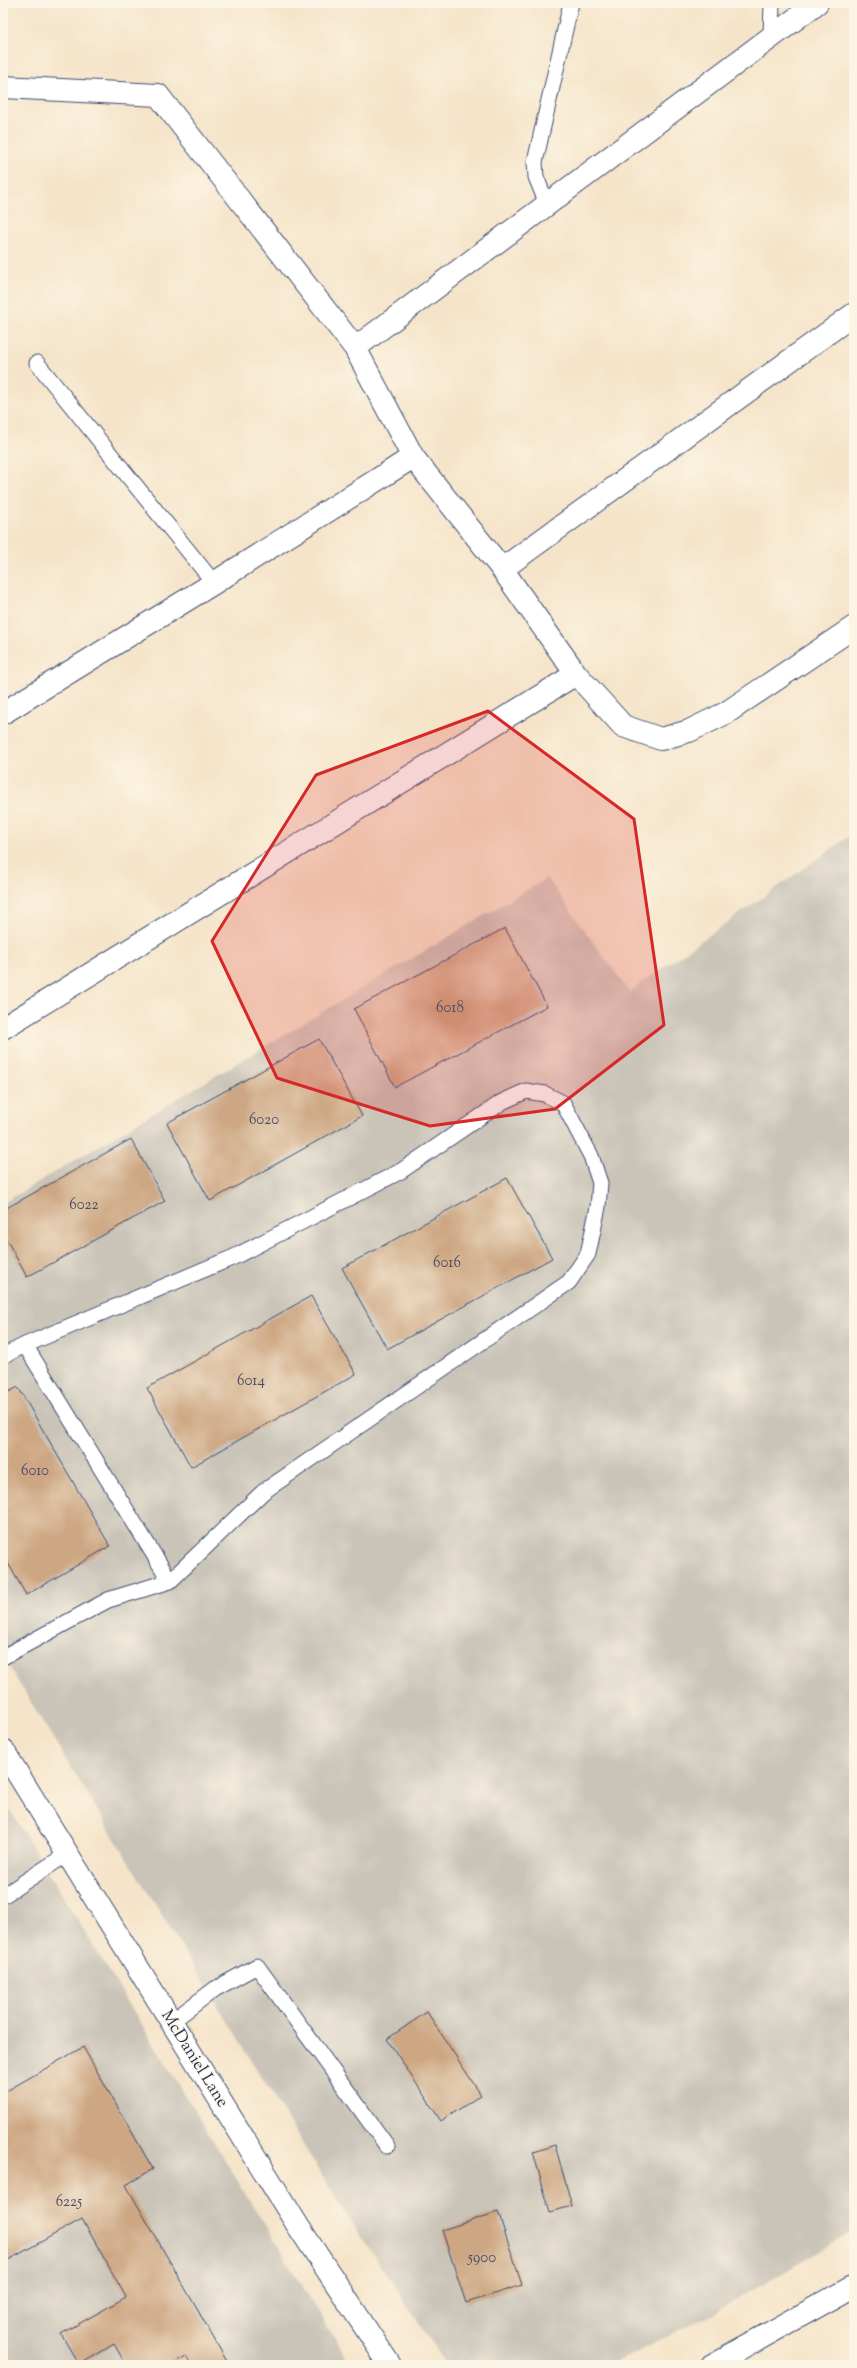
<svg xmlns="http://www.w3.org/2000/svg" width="857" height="2368" viewBox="0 0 857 2368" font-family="'Sorts Mill Goudy',serif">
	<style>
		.industrial { fill: #c9c3b8 }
		.building { fill: #cda783 }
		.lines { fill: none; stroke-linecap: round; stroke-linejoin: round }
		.service-casing { stroke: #3c4a6e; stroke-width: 17 }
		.minor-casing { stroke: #3c4a6e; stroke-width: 24 }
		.tertiary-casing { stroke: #3c4a6e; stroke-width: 24 }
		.service { stroke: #fff; stroke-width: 15 }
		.minor { stroke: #fff; stroke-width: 22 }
		.tertiary { stroke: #fff; stroke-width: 22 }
		.marked { fill: #d62828; fill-opacity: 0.2; stroke: #d62828; stroke-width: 3; stroke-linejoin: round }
		.labels { text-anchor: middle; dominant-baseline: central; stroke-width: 3; stroke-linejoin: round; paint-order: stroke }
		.number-label { font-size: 15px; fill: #484d67 }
		.street-label { font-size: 17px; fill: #1b2f5e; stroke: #fcf5e5 }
	</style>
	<rect width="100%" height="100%" fill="#fcf5e5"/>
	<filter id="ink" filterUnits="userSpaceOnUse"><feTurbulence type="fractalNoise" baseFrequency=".025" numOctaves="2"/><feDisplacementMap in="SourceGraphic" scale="8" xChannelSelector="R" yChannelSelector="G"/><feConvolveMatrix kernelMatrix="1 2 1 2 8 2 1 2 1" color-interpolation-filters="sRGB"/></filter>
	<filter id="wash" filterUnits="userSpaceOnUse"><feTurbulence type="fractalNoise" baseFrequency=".012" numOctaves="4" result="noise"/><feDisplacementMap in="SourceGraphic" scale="16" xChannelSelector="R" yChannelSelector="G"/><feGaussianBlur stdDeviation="0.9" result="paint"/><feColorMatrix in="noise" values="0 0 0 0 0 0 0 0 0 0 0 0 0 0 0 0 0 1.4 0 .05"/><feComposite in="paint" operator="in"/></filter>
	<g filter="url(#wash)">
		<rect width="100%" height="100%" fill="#f5e4c9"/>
		<path class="industrial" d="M854,833V2231L704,2319L611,2365H447L339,2203L3,1657V1203L547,878L629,992Z
			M3,1799L351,2365H3Z"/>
		<g id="blocks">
			<path class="building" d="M505,928L547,1006L395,1087L354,1009Z
				M319,1039L362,1116L210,1201L167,1123Z
				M131,1139L165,1201L27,1277L3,1233V1210Z
				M507,1178L552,1258L387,1349L342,1268Z
				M311,1296L356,1374L191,1467L147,1388Z
				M18,1387L110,1546L26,1595L3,1554V1395Z
				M427,2012L481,2095L441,2121L387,2039Z
				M83,2047L153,2169L126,2185L229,2365H191L186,2356L170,2365H126L114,2344L79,2365L61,2334L126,2297L82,2219L3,2263V2093Z
				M555,2145L572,2206L550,2212L533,2152Z
				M498,2212L522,2285L466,2303L442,2230Z"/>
		</g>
	</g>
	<g filter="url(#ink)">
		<use href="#blocks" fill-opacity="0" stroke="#3c4a6e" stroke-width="1"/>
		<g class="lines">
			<g class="service-casing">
				<path id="service" d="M771,37L772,3
					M547,204L536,177L535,162L571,3
					M37,363L214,583
					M25,1345L170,1581
					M3,1356L25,1345L234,1257L401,1171L502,1102L526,1091L545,1094L563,1103L591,1156L600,1183L598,1207L588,1254L569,1282L263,1492L170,1581L108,1600L3,1657
					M3,1896L67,1854
					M171,2022L215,1989L257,1966L387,2146"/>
			</g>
			<g class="minor-casing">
				<path id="minor" d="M3,87L158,95L355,348L413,457L502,569L576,674L623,726L661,739L689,731L726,713L854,627
					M355,348L817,3
					M502,569L854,314
					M3,713L214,583L413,457
					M3,1028L576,674
					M3,1750L298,2226L390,2365"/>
			</g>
			<g class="tertiary-casing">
				<path id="tertiary" d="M712,2365L854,2286"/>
			</g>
			<use href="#service" class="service"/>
			<use href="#minor" class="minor"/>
			<use href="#tertiary" class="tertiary"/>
		</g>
	</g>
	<path class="marked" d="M488,711L634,819L664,1025L555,1109L430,1126L277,1078L212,941L316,775Z"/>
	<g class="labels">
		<g class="number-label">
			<text x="450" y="1008">6018</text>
			<text x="264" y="1120">6020</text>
			<text x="84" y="1205">6022</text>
			<text x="447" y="1263">6016</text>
			<text x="251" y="1381">6014</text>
			<text x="35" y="1471">6010</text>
			<text x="69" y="2202">6225</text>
			<text x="482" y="2258">5900</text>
		</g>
		<g class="street-label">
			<text transform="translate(194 2059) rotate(58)">McDaniel Lane</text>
		</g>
	</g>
	<rect width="857" height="2368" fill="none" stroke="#fcf5e5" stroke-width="16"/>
</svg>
